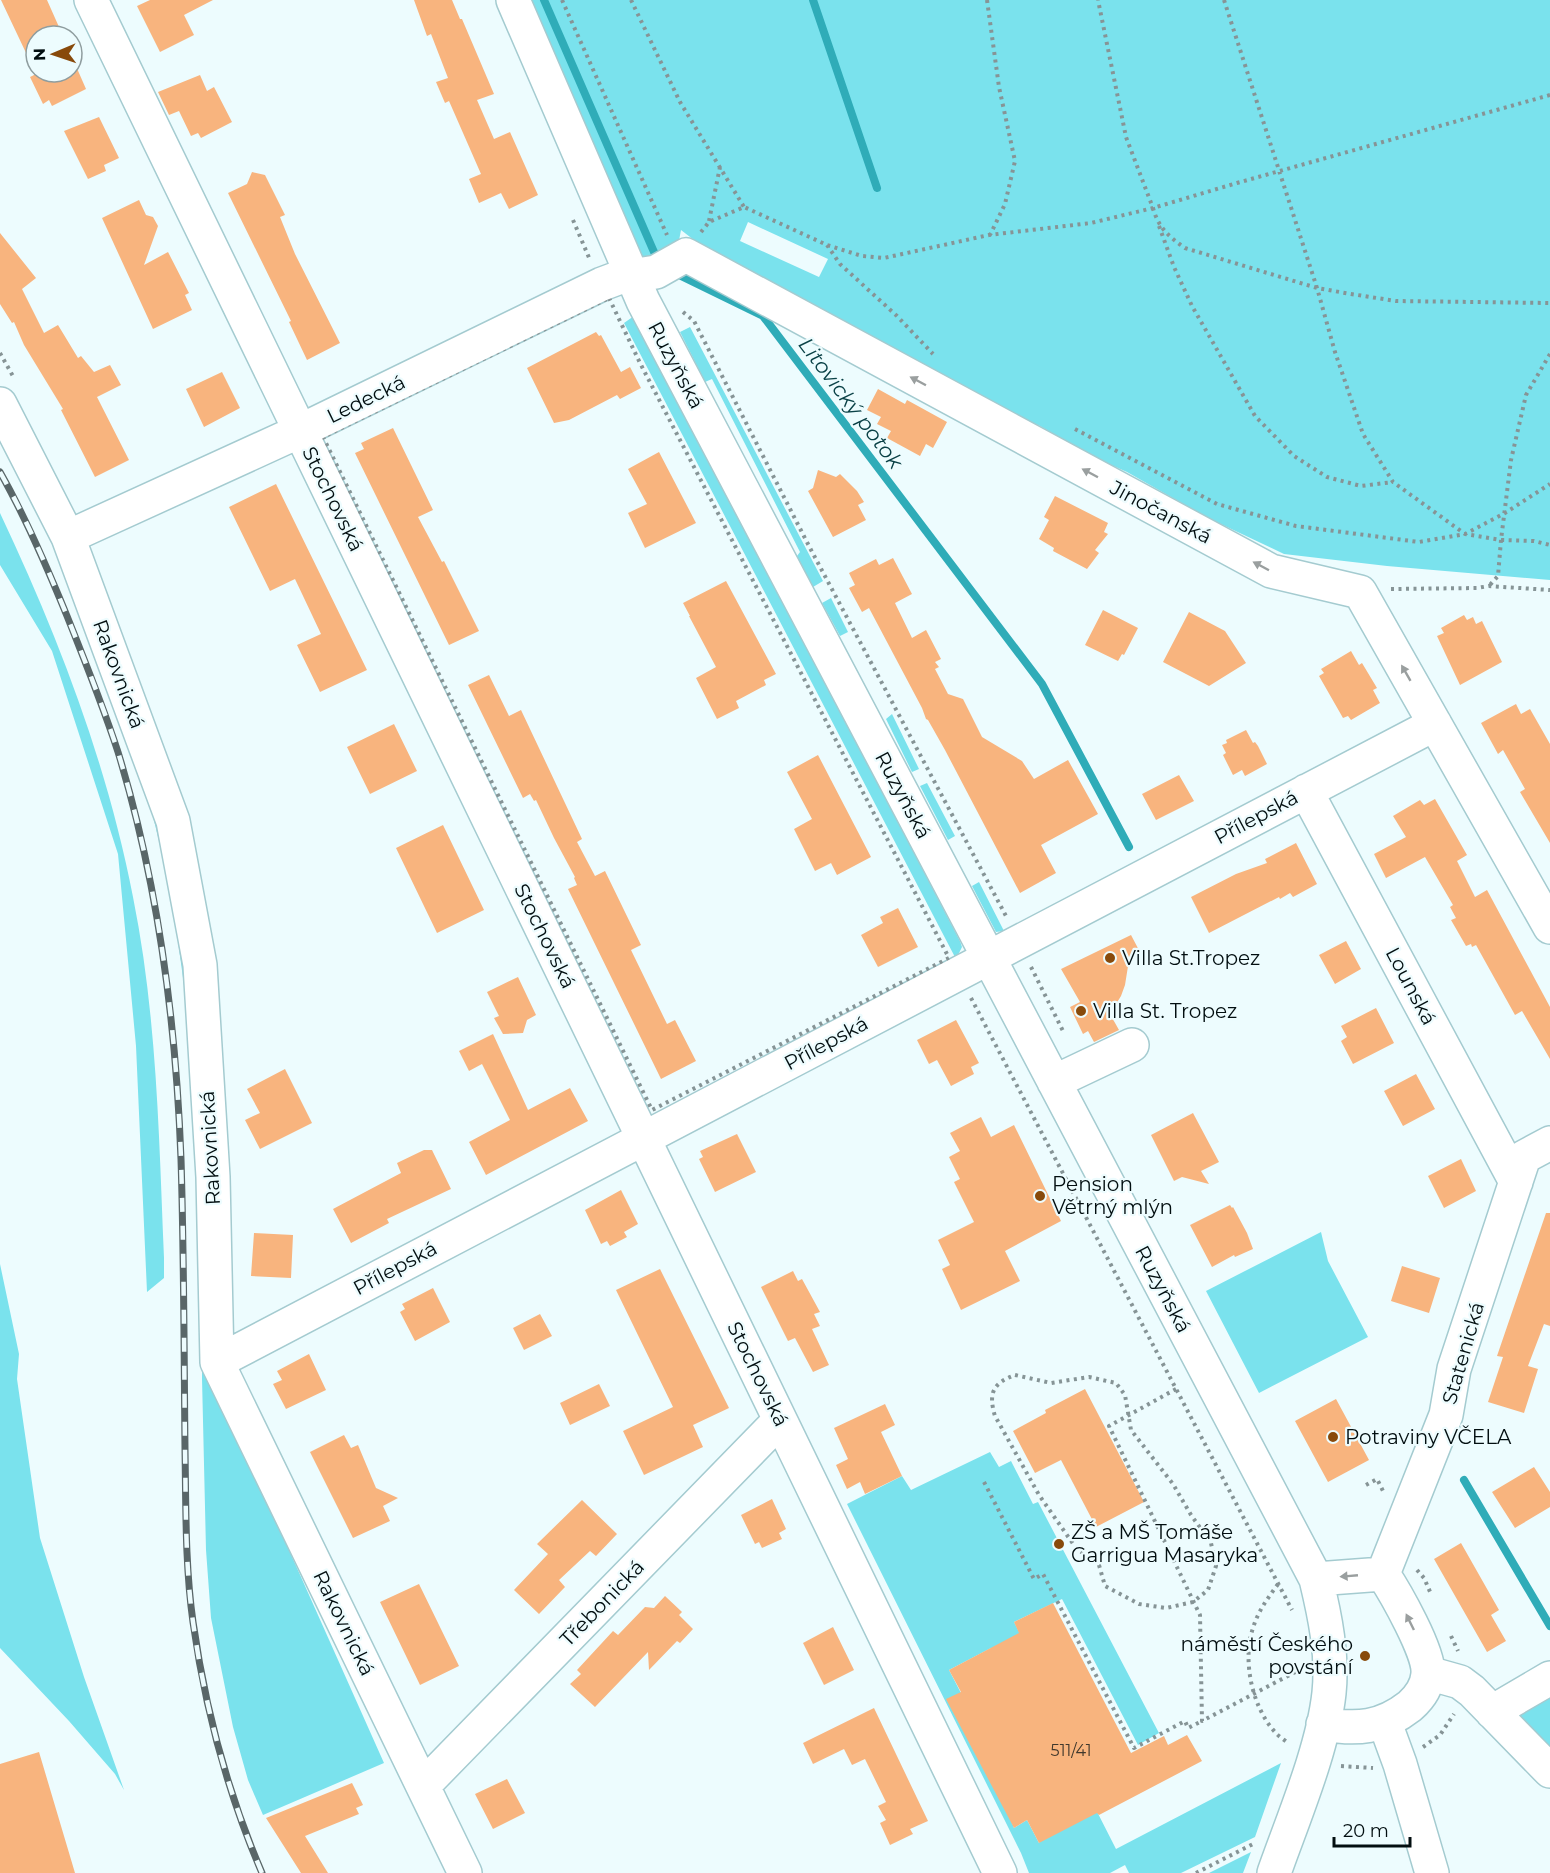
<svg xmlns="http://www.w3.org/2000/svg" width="1550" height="1873" viewBox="0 0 1550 1873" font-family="Montserrat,sans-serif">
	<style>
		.green { fill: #7ae2ed; fill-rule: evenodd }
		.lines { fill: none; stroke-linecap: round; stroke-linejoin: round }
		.stream { stroke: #2facb8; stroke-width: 8 }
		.building { fill: #f8b47e }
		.minor-casing { stroke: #a4cbd0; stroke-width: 36 }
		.path { stroke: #869496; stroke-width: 4; stroke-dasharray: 3 4.5; stroke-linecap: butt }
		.minor { stroke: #fff; stroke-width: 33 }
		.rail-casing { stroke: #596668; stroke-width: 7 }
		.rail { stroke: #edfcfe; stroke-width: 4.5; stroke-dasharray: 14; stroke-linecap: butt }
		.oneway { fill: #9a9f9f }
		.poi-dot { fill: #884a0b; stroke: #edfcfe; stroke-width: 2 }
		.labels { text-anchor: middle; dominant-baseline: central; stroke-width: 4.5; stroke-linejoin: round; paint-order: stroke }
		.number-label { font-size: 16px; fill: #40382c }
		.street-label { font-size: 20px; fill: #020e10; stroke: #edfcfe }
		.poi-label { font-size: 20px; fill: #020e10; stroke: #edfcfe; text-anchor: start }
		.water-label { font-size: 21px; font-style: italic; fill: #0b4247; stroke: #edfcfe }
	</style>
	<rect width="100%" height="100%" fill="#edfcfe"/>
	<path class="green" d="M527,0H1550V580L1387,566L1284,554L1208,518L1127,472L1093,457L1040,426L993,405L703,247L681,230L678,246L640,260ZM748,222L828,259L819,277L740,241Z
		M634,316L960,941L962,947L956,959L624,323Z
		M690,327L823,581L813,587L797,556L800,552L712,379L705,382L680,332Z
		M0,423L62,539L107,655L143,754L164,825L189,962L196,1045L208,1364L210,1373L384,1763L263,1815L248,1780L233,1727L211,1618L206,1550L202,1378L203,1257L195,1066L171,890L136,747L103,653L67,565L26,479L0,433Z
		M0,513C58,636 107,763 133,897C157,1016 159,1137 164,1258V1278L147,1292L136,1046L118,854L52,651L0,565Z
		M831,598L848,632L840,636L822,603Z
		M892,714L919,769L912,772L886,719Z
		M927,783L955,836L948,840L920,786Z
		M979,882L1004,931L996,932L972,886Z
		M1321,1232L1328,1261L1368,1337L1259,1393L1206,1291Z
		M0,1264L19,1354L17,1379L40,1538L84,1677L124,1790L115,1774L69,1721L0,1648Z
		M990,1452L999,1467L1011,1461L1033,1504L1038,1502L1159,1733L1138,1745L1062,1599L1014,1622L1036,1665L991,1648L949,1670L961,1693L1014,1828L1027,1820L1039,1843L1086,1790L1116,1849L1281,1763L1255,1837L1181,1873H1129L1125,1865L1110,1873H1029L1021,1853L847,1504L902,1476L911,1490Z
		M1550,1690V1757L1510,1716Z
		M1251,1852L1243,1873H1209Z"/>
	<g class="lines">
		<path class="stream" d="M544,0L654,252L662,259
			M813,0L877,188
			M675,271L681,276L763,316L1042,684L1129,847
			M1464,1480L1550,1626"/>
	</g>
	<path class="building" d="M1,0H47L63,36H36V72H72V57L86,89L52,106L49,100L43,104L30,77L36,74Z
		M150,0H213L184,15L194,35L160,52L137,6Z
		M414,0H452L460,19H462L494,94L477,100L494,139L510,132L538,195L509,209L501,193L479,203L469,179L481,174L449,101L445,103L436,82L448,78L431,34L427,36Z
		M200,75L207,91L214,87L232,122L201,138L198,133L191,136L179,111L169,115L158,92Z
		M99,117L119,158L104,165L106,171L88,179L64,131Z
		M252,172L265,175L285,215L280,217L295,254L340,343L307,360L289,322L291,321L228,193L247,184Z
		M139,200L146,215L153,217L158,226L144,265L168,252L189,293L185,295L192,310L153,329L102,218Z
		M0,233L36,278L22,289L44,333L58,325L78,358L81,356L94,372L110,365L121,385L97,397L129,460L95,477L61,410L63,409L24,345L14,322L12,323L0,304Z
		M596,332L599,336L601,335L621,372L630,367L641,388L620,399L617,395L569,420L554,423L527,368Z
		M222,372L240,408L204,427L186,389Z
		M878,389L905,404L907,400L947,422L933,448L926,444L920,456L887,438L891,431L877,424L881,417L867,410Z
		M393,428L433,510L418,517L442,562L444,561L479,631L449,645L355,453L364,449L361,443Z
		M659,452L696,523L645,548L628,513L647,504L628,469Z
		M818,470L836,477L840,474L857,491L864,502L858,505L866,520L833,537L808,491L813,488Z
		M276,484L367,670L320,692L297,645L321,634L295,579L270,591L229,507Z
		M1055,496L1108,523L1104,532L1108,534L1095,550L1099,553L1087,569L1053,551L1054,548L1039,539L1049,520L1044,517Z
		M893,558L912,594L895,603L912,638L926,630L941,659L935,662L939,667L935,669L948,694L963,699L982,737L1022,761L1034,779L1068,760L1098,814L1041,845L1056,873L1020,893L945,750L928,720L926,719L922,708L869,608L862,612L849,588L855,585L849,573L876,559L879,565Z
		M726,581L776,674L764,680L766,685L736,701L739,708L717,719L696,678L716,667L689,616H690L683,603Z
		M1103,610L1138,628L1124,655L1122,654L1118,661L1085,645Z
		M1189,612L1225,631L1246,663L1209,686L1163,662Z
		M1464,615L1467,620L1473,617L1476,624L1482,621L1502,662L1460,685L1437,636L1444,633L1441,628Z
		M1351,651L1359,665L1362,663L1377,688L1373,690L1380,703L1351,720L1348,716L1343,718L1319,676L1324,673L1321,669Z
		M489,675L509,716L521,710L582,839L577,842L595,876L605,871L641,945L631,950L667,1024L675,1020L696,1061L661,1079L568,889L577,885L574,878L575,877L554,838L536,800L534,801L530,794L523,798L468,685Z
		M1516,704L1521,714L1530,709L1550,744V843L1520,792L1525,789L1503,750L1498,754L1481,723Z
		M394,724L417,771L370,794L347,747Z
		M1246,730L1253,743L1255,742L1258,746L1267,764L1245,776L1242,770L1233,775L1223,755L1226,753L1222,745L1227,743L1226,740Z
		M818,755L871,857L837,875L831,863L815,871L794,829L812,819L787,772Z
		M1179,775L1194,801L1156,820L1142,794Z
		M1435,799L1467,855L1457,861L1475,897L1487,890L1550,1007V1059L1522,1011L1515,1015L1476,945L1472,947L1471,944L1466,946L1451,920L1456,918L1450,907L1453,905L1425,857L1386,878L1374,854L1406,837L1393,816L1420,800L1424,805Z
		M443,825L484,910L437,933L396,848Z
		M1296,843L1317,884L1293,897L1290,893L1280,899L1279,897L1209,933L1191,897L1236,874L1267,863L1265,859Z
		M898,908L918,947L878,967L861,935L883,923L880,917Z
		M1131,935L1141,954L1129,960L1125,985L1121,996L1110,1014L1119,1030L1094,1042L1088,1031L1083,1034L1070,1007L1080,1002L1061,969Z
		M1346,941L1361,969L1335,984L1319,955Z
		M518,977L536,1015L527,1020L523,1033L503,1034L494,1018L499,1016L487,992Z
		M1376,1008L1394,1043L1353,1064L1341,1041L1347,1037L1341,1026Z
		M956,1020L979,1063L971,1067L974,1074L951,1086L937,1060L929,1064L917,1040Z
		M493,1034L528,1110L570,1088L588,1121L486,1175L469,1142L510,1120L482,1064L469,1071L459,1051Z
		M285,1069L312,1123L260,1149L245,1120L260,1113L247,1089Z
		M1416,1074L1435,1109L1403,1126L1384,1091Z
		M1193,1113L1219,1162L1201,1171L1209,1184L1182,1177L1174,1181L1151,1135Z
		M981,1117L991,1137L1014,1125L1061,1221L1005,1251L1020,1281L961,1310L942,1269L950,1265L938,1240L974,1222L954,1182L960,1179L949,1157L960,1151L950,1133Z
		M737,1134L756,1172L715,1192L699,1159L703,1157L700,1151Z
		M424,1150H432L451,1189L387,1219L389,1223L351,1243L333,1209L401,1173L397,1163Z
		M1461,1159L1476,1191L1444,1208L1428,1176Z
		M621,1190L638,1224L624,1232L627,1237L610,1246L607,1241L601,1244L585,1210Z
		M1230,1205L1232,1208L1233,1207L1247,1233L1253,1249L1235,1257L1234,1255L1212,1267L1190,1225Z
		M1546,1213H1550V1326L1544,1324L1528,1366L1538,1369L1524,1413L1488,1402L1503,1357L1497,1356Z
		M254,1233L293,1235L291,1278L251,1276Z
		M1402,1266L1440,1278L1429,1313L1391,1301Z
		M660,1269L729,1408L693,1425L703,1447L644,1475L623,1431L673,1407L616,1290Z
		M793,1271L798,1281L802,1279L820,1312L814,1314L820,1326L812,1329L829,1365L813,1372L795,1338L788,1341L761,1287Z
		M433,1288L450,1322L415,1341L400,1312L405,1309L402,1304Z
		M540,1314L552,1336L524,1350L513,1328Z
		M309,1354L326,1390L286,1409L273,1384L282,1380L277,1371Z
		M599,1384L610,1406L570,1425L560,1403Z
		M1085,1389L1144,1502L1096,1527L1061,1460L1035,1473L1013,1431L1046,1413L1045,1410Z
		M1336,1399L1369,1460L1328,1482L1295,1421Z
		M885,1404L895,1425L881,1432L902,1476L865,1494L860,1482L847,1489L836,1465L848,1459L834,1428Z
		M344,1435L351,1448L358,1445L376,1488L398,1498L383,1506L390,1521L353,1538L310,1452Z
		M1534,1467L1550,1492V1507L1515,1528L1492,1492Z
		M772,1499L786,1529L779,1533L782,1539L762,1548L759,1542L755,1544L741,1515Z
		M582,1500L617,1534L596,1556L590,1551L559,1580L565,1587L539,1614L514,1590L548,1554L537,1544Z
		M1461,1543L1499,1610L1491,1615L1506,1641L1487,1652L1434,1559Z
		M419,1584L459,1666L420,1685L380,1602Z
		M665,1596L682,1612L679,1615L693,1629L680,1643L677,1641L649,1670L648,1652L595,1707L570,1684L581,1674L577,1670L613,1631L618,1635L645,1607L654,1608Z
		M1053,1603L1131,1753L1164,1736L1168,1745L1187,1735L1202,1761L1099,1815L1097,1813L1039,1843L1027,1820L1014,1828L946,1699L961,1692L949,1670L1019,1633L1014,1622Z
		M833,1627L854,1670L824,1685L803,1643Z
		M874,1708L928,1821L910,1829L913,1834L890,1845L880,1823L886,1820L878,1806L886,1802L865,1759L852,1765L844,1749L813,1764L803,1743Z
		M39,1752L75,1873H0V1764Z
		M507,1779L525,1813L493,1829L475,1794Z
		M352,1783L363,1805L356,1808L359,1814L305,1836L328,1873H301L266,1818Z"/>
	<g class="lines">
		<g class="minor-casing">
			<path id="minor" d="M91,0L1000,1873
				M513,0L643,301L1316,1579C1325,1616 1333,1655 1329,1693C1323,1749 1293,1819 1274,1873
				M0,404L68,537L173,821L200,965L213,1177L217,1362L465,1873
				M68,537L300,431L602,284L618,278L656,272L686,255L1271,571L1360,592L1550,927
				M1306,791L1516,1182
				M1054,1082L1132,1045
				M217,1362L1435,724
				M1383,1574L1446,1415L1454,1369L1524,1157L1550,1143
				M1316,1579L1383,1574
				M1428,1673L1460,1682L1472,1691L1550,1771
				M1492,1712L1550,1678
				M1385,1723L1400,1764L1432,1873
				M1323,1724C1357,1730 1382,1728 1410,1706C1419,1698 1427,1687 1428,1674C1430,1653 1395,1592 1383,1574
				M423,1786L780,1420"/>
		</g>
		<path class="path" d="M562,0L667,235
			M631,0L680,102L744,207
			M987,0L999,87L1015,161L1005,204L990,235
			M1224,0L1317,288L1335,352L1363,434L1393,482L1465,534L1501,540L1498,576L1489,586
			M1550,95L1237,183L1153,208C1158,227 1169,237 1185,248L1317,288L1351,294L1396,301L1550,303
			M573,220L590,260
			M709,221L720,167
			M1159,226L1174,267L1192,306L1255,416L1294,456L1327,477L1361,486L1393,482
			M701,232L709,222L744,207L827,245L862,256L884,258L989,235L1091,223L1153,208L1126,137L1098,0
			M827,245L840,264L897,316L933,354
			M609,298L640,363L949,958L652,1110L323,437Z
			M683,312L694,321L810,548L1006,916
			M0,353L14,378
			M1550,354L1526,395L1511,460L1501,540L1534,541L1550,545
			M1075,429L1217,504L1296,526L1419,542L1465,534L1505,513L1550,484
			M1391,589L1477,588L1489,586L1550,590
			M1031,967L1064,1033
			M971,998L1292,1610
			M1015,1375L1051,1383L1089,1377L1116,1383L1125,1395L1131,1430L1173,1484L1191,1515L1211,1543L1216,1566L1208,1590L1193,1602L1166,1608L1139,1604L1105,1586L1099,1565L1076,1548L1039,1495L995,1416C988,1393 993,1383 1015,1375Z
			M1176,1389L1109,1426L1200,1615L1202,1721L1303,1668
			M984,1482L1034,1579L1043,1574L1134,1748L1185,1721L1188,1728L1202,1721
			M1366,1485L1377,1479L1384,1493
			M1417,1570L1424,1578L1431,1594
			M1278,1584C1268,1598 1258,1611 1253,1628C1242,1660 1252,1707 1275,1732C1279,1737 1285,1740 1289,1744
			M1451,1636L1458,1651
			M1423,1747L1440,1735L1454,1714
			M1341,1766L1373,1768
			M1196,1873L1253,1844"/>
		<use href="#minor" class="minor"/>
		<g class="rail-casing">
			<path id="rail" d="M0,472C26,518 47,567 67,616C85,661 103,706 118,752C158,883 176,1022 181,1159C184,1256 184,1352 185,1449C186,1507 185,1565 193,1622C205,1708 228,1794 262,1873"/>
		</g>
		<use href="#rail" class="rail"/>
	</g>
	<defs><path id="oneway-solid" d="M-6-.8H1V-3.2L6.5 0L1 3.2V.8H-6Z" transform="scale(1.5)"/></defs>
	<g class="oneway">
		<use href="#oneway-solid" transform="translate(918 381) rotate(-152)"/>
		<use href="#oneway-solid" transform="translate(1090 473) rotate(-152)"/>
		<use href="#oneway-solid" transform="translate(1261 566) rotate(-152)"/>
		<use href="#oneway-solid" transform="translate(1406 673) rotate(-120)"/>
		<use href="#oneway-solid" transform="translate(1349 1576) rotate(175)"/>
		<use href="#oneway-solid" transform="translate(1410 1622) rotate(-116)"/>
	</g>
	<g class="poi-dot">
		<circle cx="1110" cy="958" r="6"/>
		<circle cx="1081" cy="1011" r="6"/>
		<circle cx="1040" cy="1196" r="6"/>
		<circle cx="1333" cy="1437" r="6"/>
		<circle cx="1059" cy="1544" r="6"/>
		<circle cx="1365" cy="1656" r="6"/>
	</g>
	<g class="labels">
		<g class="number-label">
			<text x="1071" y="1750">511/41</text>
		</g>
		<g class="street-label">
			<text transform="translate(676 365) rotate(62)">Ruzyňská</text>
			<text transform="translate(366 399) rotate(-26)">Ledecká</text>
			<text transform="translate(333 499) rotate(64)">Stochovská</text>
			<text transform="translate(1161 512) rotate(28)">Jinočanská</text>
			<text transform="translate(119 674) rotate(70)">Rakovnická</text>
			<text transform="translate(903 795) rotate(62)">Ruzyňská</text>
			<text transform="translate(1256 817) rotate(-28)">Přílepská</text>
			<text transform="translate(545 936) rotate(64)">Stochovská</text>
			<text transform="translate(1411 986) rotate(62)">Lounská</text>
			<text transform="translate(826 1043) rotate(-28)">Přílepská</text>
			<text transform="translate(210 1148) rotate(-93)">Rakovnická</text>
			<text transform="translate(395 1268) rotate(-28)">Přílepská</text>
			<text transform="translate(1163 1289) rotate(62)">Ruzyňská</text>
			<text transform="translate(1463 1353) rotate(-74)">Statenická</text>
			<text transform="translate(758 1374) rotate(64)">Stochovská</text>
			<text transform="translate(602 1603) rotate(-46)">Třebonická</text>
			<text transform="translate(344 1623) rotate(64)">Rakovnická</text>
		</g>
		<g class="poi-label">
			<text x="1122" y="958">Villa St.Tropez</text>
			<text x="1093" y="1011">Villa St. Tropez</text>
			<text x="1052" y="1184">Pension<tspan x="1052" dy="23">Větrný mlýn</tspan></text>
			<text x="1345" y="1437">Potraviny VČELA</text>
			<text x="1071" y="1532">ZŠ a MŠ Tomáše<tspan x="1071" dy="23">Garrigua Masaryka</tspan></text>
			<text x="1353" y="1644" text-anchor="end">náměstí Českého<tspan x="1353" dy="23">povstání</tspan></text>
		</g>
		<g class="water-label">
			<text transform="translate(851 403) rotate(53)">Litovický potok</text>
		</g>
	</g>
	<g transform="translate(54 54) rotate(268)"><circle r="28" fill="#edfcfe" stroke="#8f9d9f" stroke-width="1.5"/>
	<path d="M0-4.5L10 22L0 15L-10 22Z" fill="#884a0b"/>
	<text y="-9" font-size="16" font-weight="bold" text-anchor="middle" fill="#020e10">N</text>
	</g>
	<path d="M1334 1837v9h76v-9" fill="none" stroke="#020e10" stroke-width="3"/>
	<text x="1343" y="1837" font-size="18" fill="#020e10" stroke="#edfcfe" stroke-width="4.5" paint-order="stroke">20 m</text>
</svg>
